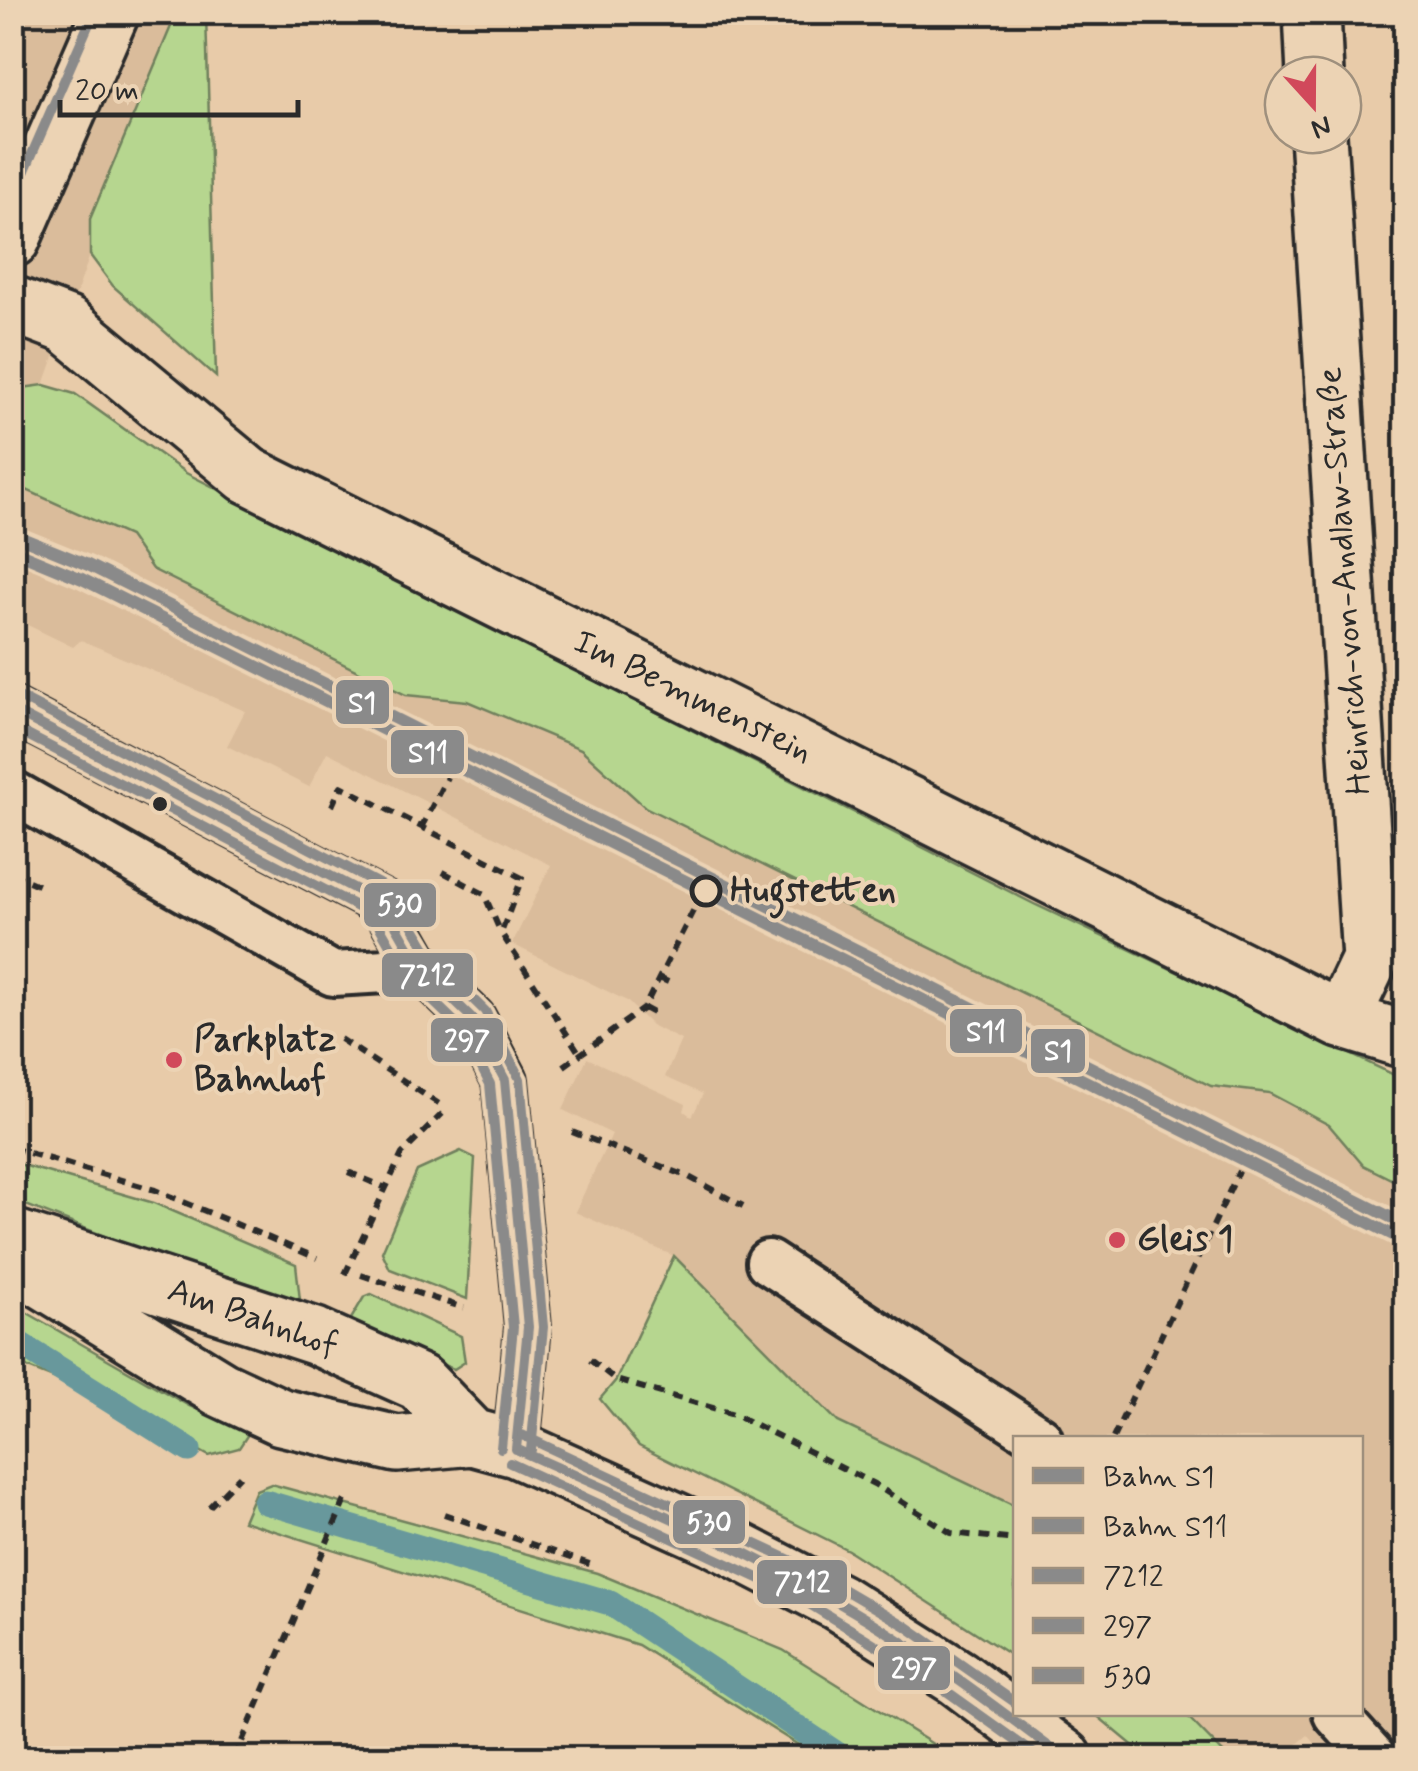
<svg xmlns="http://www.w3.org/2000/svg" width="1418" height="1771" viewBox="0 0 1418 1771" font-family="Mynerve,sans-serif">
	<style>
		.built { fill: #dabc9b }
		.green { fill: #b6d68f; stroke: #70805d; stroke-width: 2.5 }
		.lines { fill: none; stroke-linecap: round; stroke-linejoin: round }
		.stream { stroke: #67989c; stroke-width: 25 }
		.service-casing { stroke: #2b2b2b; stroke-width: 50 }
		.minor-casing { stroke: #2b2b2b; stroke-width: 62 }
		.secondary-casing { stroke: #2b2b2b; stroke-width: 62 }
		.path { stroke: #2b2b2b; stroke-width: 6; stroke-dasharray: 10 8; stroke-linecap: butt }
		.service { stroke: #ecd3b4; stroke-width: 42 }
		.minor { stroke: #ecd3b4; stroke-width: 55 }
		.secondary { stroke: #ecd3b4; stroke-width: 55 }
		.bus-1-casing { stroke: #ecd3b4; stroke-width: 18 }
		.bus-2-casing { stroke: #ecd3b4; stroke-width: 18 }
		.bus-3-casing { stroke: #ecd3b4; stroke-width: 18 }
		.bus-1 { stroke: #8a8a8a; stroke-width: 10 }
		.bus-2 { stroke: #8a8a8a; stroke-width: 10 }
		.bus-3 { stroke: #8a8a8a; stroke-width: 10 }
		.rail-1-casing { stroke: #ecd3b4; stroke-width: 20 }
		.rail-2-casing { stroke: #ecd3b4; stroke-width: 20 }
		.rail-1 { stroke: #8a8a8a; stroke-width: 12 }
		.rail-2 { stroke: #8a8a8a; stroke-width: 12 }
		.bus-dot { fill: #2b2b2b; stroke: #ecd3b4; stroke-width: 4 }
		.stop-dot { fill: #ecd3b4; stroke: #2b2b2b; stroke-width: 5 }
		.poi-dot { fill: #d1495b; stroke: #ecd3b4; stroke-width: 4 }
		.labels { text-anchor: middle; dominant-baseline: central; stroke-width: 8; stroke-linejoin: round; paint-order: stroke }
		.street-label { font-size: 35px; fill: #2b2b2b; stroke: #ecd3b4 }
		.stop-label { font-size: 35px; font-weight: bold; fill: #2b2b2b; stroke: #ecd3b4; text-anchor: start }
		.poi-label { font-size: 35px; font-weight: bold; fill: #2b2b2b; stroke: #ecd3b4; text-anchor: start }
		.line-badge { stroke: #ecd3b4; stroke-width: 4 }
		.badge-label { font-size: 28px; text-anchor: middle; font-weight: bold; fill: #fff }
	</style>
	<rect width="100%" height="100%" fill="#e8cba9"/>
	<filter id="ink" filterUnits="userSpaceOnUse"><feTurbulence type="fractalNoise" baseFrequency=".01" numOctaves="2"/><feDisplacementMap in="SourceGraphic" scale="20" xChannelSelector="R" yChannelSelector="G"/><feConvolveMatrix kernelMatrix="1 2 1 2 8 2 1 2 1" color-interpolation-filters="sRGB"/></filter>
	<g filter="url(#ink)">
		<path class="built" d="M13,13H177L90,218V255L44,385L22,388L13,397Z
			M12,484L129,536L152,569L406,695L467,701L581,749L646,807L1211,1086L1269,1093L1329,1125L1363,1165L1405,1186V1758H1316L1319,1748L1308,1735L1281,1758H1228L1185,1714H1360V1438H1016L1015,1506L838,1422L674,1256L575,1212L612,1134L563,1110L587,1058L686,1104L684,1111L692,1117L703,1094L665,1077L681,1040L651,1025L627,1001L512,944L551,865L327,752L309,787L227,746L245,711L81,640L73,647L13,618Z
			M1405,596H1406L1405,819L1392,597Z"/>
		<path class="green" d="M177,12L206,13L216,377L113,286L90,255V219Z
			M44,385L75,394L186,473L1036,905L1405,1080V1186L1363,1165L1329,1125L1269,1093L1211,1086L645,807L581,749L467,701L406,695L152,569L129,536L13,484V397L22,388Z
			M461,1151L475,1158L467,1299L390,1269L382,1252L417,1171Z
			M12,1162L154,1203L296,1264L300,1300L295,1311L13,1200Z
			M674,1256L838,1422L1015,1506V1658L848,1550L639,1446L600,1399L616,1380Z
			M371,1294L461,1336L465,1362L454,1369L345,1329L364,1297Z
			M12,1304L189,1406L250,1431L239,1448L209,1456L191,1446L187,1454L71,1385L13,1362Z
			M271,1484L597,1573L783,1650L955,1758H819L638,1645L243,1521L256,1490Z
			M1095,1714H1185L1228,1758H1148Z"/>
		<g class="lines">
			<path class="stream" d="M12,1339L189,1450
				M265,1502L610,1603L843,1758"/>
			<g class="service-casing">
				<path id="service" d="M12,710L384,904L421,969L473,1019L505,1080L528,1327L516,1449
					M12,792L333,974L421,969
					M768,1262L1040,1438
					M1335,1714L1375,1758"/>
			</g>
			<g class="minor-casing">
				<path id="minor" d="M1312,12L1315,75
					M1318,135L1370,959L1341,1020
					M12,239L111,12
					M12,304L67,325L248,475L1341,1020L1406,1040"/>
			</g>
			<g class="secondary-casing">
				<path id="secondary" d="M18,1239L315,1336L420,1383L472,1437
					M12,1261L221,1389L281,1417L397,1444L472,1437L516,1449L714,1538L838,1602L958,1678L1064,1758"/>
			</g>
			<path class="path" d="M332,806L341,786L522,878L501,933L580,1054
				M421,828L447,777
				M443,872L484,894L501,933
				M12,874L38,885
				M659,978L673,984
				M644,1008L657,1015
				M340,1039L442,1106
				M564,1066L644,1008L698,901
				M572,1132L689,1177L743,1206
				M12,1148L155,1190L317,1258
				M348,1172L386,1188
				M345,1274L402,1154L444,1112
				M361,1275L464,1308
				M590,1360L616,1380L734,1414L874,1484L951,1533L1016,1540
				M1113,1438L1239,1171
				M209,1507L240,1476
				M444,1514L592,1565
				M235,1758L345,1500"/>
			<use href="#service" class="service"/>
			<use href="#minor" class="minor"/>
			<use href="#secondary" class="secondary"/>
			<g class="bus-1-casing">
				<path id="bus-1" d="M12,710L384,904L421,969L473,1019L505,1080L528,1327L516,1449
					M516,1449C625,1498 735,1543 839,1603C918,1648 991,1703 1064,1758"/>
			</g>
			<g class="bus-2-casing">
				<path id="bus-2" d="M12,727L373,915L409,978L461,1028L490,1084L513,1327L501,1448
					M510,1463L793,1594L917,1670L1040,1758"/>
			</g>
			<g class="bus-3-casing">
				<path id="bus-3" d="M12,200L94,12
					M19,697L392,891L433,960L485,1011L520,1079L543,1327L531,1450
					M522,1435L807,1568L906,1626L1016,1703"/>
			</g>
			<use href="#bus-1" class="bus-1"/>
			<use href="#bus-2" class="bus-2"/>
			<use href="#bus-3" class="bus-3"/>
			<g class="rail-1-casing">
				<path id="rail-1" d="M12,534L88,565L1406,1225"/>
			</g>
			<g class="rail-2-casing">
				<path id="rail-2" d="M12,550L82,579L1399,1238"/>
			</g>
			<use href="#rail-1" class="rail-1"/>
			<use href="#rail-2" class="rail-2"/>
		</g>
	</g>
	<circle class="bus-dot" cx="160" cy="804" r="9"/>
	<circle class="stop-dot" cx="706" cy="891" r="14"/>
	<g class="poi-dot">
		<circle cx="174" cy="1060" r="10"/>
		<circle cx="1117" cy="1240" r="10"/>
	</g>
	<g class="labels">
		<g class="street-label">
			<text transform="translate(1345 581) rotate(-94)">Heinrich-von-Andlaw-Straße</text>
			<text transform="translate(693 697) rotate(26)">Im Bemmenstein</text>
			<text transform="translate(253 1318) rotate(19)">Am Bahnhof</text>
		</g>
		<g class="stop-label">
			<text x="730" y="891">Hugstetten</text>
		</g>
		<g class="poi-label">
			<text x="194" y="1040">Parkplatz<tspan x="194" dy="40">Bahnhof</tspan></text>
			<text x="1137" y="1240">Gleis 1</text>
		</g>
	</g>
	<g class="line-badge">
		<rect x="334" y="678" width="57" height="48" rx="10" fill="#8a8a8a"/>
		<rect x="389" y="728" width="77" height="48" rx="10" fill="#8a8a8a"/>
		<rect x="362" y="881" width="76" height="48" rx="10" fill="#8a8a8a"/>
		<rect x="380" y="951" width="95" height="48" rx="10" fill="#8a8a8a"/>
		<rect x="948" y="1007" width="76" height="48" rx="10" fill="#8a8a8a"/>
		<rect x="429" y="1016" width="76" height="48" rx="10" fill="#8a8a8a"/>
		<rect x="1029" y="1027" width="58" height="48" rx="10" fill="#8a8a8a"/>
		<rect x="671" y="1498" width="76" height="48" rx="10" fill="#8a8a8a"/>
		<rect x="755" y="1558" width="94" height="48" rx="10" fill="#8a8a8a"/>
		<rect x="876" y="1644" width="76" height="48" rx="10" fill="#8a8a8a"/>
	</g>
	<g class="badge-label">
		<text x="362" y="712">S1</text>
		<text x="428" y="762">S11</text>
		<text x="400" y="914">530</text>
		<text x="427" y="985">7212</text>
		<text x="986" y="1041">S11</text>
		<text x="467" y="1050">297</text>
		<text x="1058" y="1060">S1</text>
		<text x="709" y="1532">530</text>
		<text x="802" y="1592">7212</text>
		<text x="914" y="1678">297</text>
	</g>
	<rect width="1418" height="1771" fill="none" stroke="#ecd3b4" stroke-width="50"/>
	<rect x="25" y="25" width="1368" height="1721" fill="none" stroke="#2b2b2b" stroke-width="4" filter="url(#ink)"/>
	<rect x="1013" y="1436" width="350" height="280" fill="#ecd3b4" stroke="#9f907d" stroke-width="2.5"/>
	<rect x="1033" y="1468" width="50" height="15" fill="#8a8a8a" stroke="#9f907d" stroke-width="2.5"/>
	<text x="1103" y="1486" font-size="30" fill="#2b2b2b">Bahn S1</text>
	<rect x="1033" y="1518" width="50" height="15" fill="#8a8a8a" stroke="#9f907d" stroke-width="2.5"/>
	<text x="1103" y="1536" font-size="30" fill="#2b2b2b">Bahn S11</text>
	<rect x="1033" y="1568" width="50" height="15" fill="#8a8a8a" stroke="#9f907d" stroke-width="2.5"/>
	<text x="1103" y="1586" font-size="30" fill="#2b2b2b">7212</text>
	<rect x="1033" y="1618" width="50" height="15" fill="#8a8a8a" stroke="#9f907d" stroke-width="2.5"/>
	<text x="1103" y="1636" font-size="30" fill="#2b2b2b">297</text>
	<rect x="1033" y="1668" width="50" height="15" fill="#8a8a8a" stroke="#9f907d" stroke-width="2.5"/>
	<text x="1103" y="1686" font-size="30" fill="#2b2b2b">530</text>
	<g transform="translate(1313 105) rotate(159)"><circle r="48" fill="#ecd3b4" stroke="#9f907d" stroke-width="2.5"/>
	<path d="M0-8L18 38L0 25L-18 38Z" fill="#d1495b"/>
	<text y="-15" font-size="28" font-weight="bold" text-anchor="middle" fill="#2b2b2b">N</text>
	</g>
	<path d="M60 100v15h238v-15" fill="none" stroke="#2b2b2b" stroke-width="5"/>
	<text x="75" y="100" font-size="30" fill="#2b2b2b" stroke="#ecd3b4" stroke-width="8" paint-order="stroke">20 m</text>
</svg>
